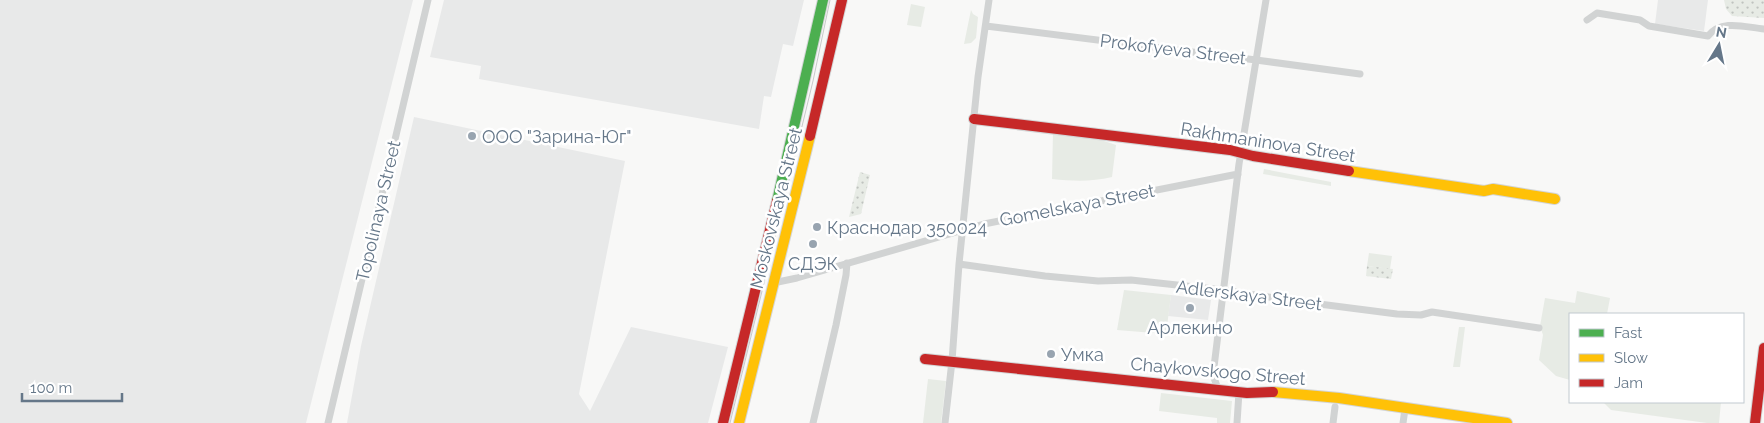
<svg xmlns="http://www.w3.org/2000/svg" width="1764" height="423" viewBox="0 0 1764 423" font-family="Raleway,sans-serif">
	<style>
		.built { fill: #e8e9e9 }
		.grass { fill: #e7ebe5 }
		.park { fill: url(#park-dots) }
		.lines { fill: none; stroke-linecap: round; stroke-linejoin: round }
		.fast-casing { stroke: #d3d5d6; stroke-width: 12 }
		.slow-casing { stroke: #d3d5d6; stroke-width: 12 }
		.jam-casing { stroke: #d3d5d6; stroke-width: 12 }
		.street { stroke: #d1d3d3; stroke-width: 7 }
		.fast { stroke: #4caf50; stroke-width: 10 }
		.slow { stroke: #ffc107; stroke-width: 10 }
		.jam { stroke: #c62828; stroke-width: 10 }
		.tram { stroke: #c7c8c9; stroke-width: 1 }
		.poi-dot { fill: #98a4b0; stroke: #fff; stroke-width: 2 }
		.labels { text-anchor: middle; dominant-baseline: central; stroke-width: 5; stroke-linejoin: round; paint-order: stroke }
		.street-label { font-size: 18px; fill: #657789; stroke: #fff }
		.poi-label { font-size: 18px; fill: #657789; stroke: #fff; text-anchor: start }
	</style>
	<defs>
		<pattern id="park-dots" width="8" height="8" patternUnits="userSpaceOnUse" patternTransform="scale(1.25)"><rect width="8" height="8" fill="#e7ebe5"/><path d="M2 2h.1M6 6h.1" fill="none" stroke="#bfc3bf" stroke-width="1.8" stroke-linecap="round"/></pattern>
	</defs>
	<rect width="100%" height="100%" fill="#f8f8f7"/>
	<path class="built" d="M0,0H413L306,423H0Z
		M444,0H804L793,46L783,44L771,97L764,96L759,129L479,79L481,66L430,57Z
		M1658,0H1708L1704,31L1655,24Z
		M414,117L625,161L579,394L590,411L631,327L728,347L708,423H347L361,346Z
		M1171,295L1211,300L1208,320L1168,316Z"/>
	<path class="grass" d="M911,4L925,7L921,27L907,25Z
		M971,10L973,14L978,17L976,38L971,43L964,44Z
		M1053,132L1089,136L1116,145L1112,177C1091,182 1073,181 1052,179Z
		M1264,169L1331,182V186L1263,174Z
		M1369,253L1392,256L1390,269L1367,266Z
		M1124,290L1171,295L1166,334L1117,330Z
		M1577,291L1610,298L1607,314H1570V380L1556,376L1539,360L1543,335L1540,326L1545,298L1575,303Z
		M1459,327H1465L1460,367H1453Z
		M928,379L946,381L941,423H923Z
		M1161,393L1232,401L1230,423H1217V418L1159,411Z
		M1603,402H1721L1719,423H1707L1611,410Z"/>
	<path class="park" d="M1724,0H1764V18L1732,16L1726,9Z
		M860,172L870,175L861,214L849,217Z
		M1367,266L1393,269L1391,279L1366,276Z"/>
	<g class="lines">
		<g class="fast-casing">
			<path id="fast" d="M777,201L823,0"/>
		</g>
		<g class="slow-casing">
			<path id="slow" d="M1349,171L1484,191L1493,189L1555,199
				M1273,392L1339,398L1507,423
				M739,423L810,136"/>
		</g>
		<g class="jam-casing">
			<path id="jam" d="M974,119L1230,150L1253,156L1349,171
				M810,136L842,0
				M925,359L1247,393L1273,392
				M723,423L777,201
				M1755,423L1764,348"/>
		</g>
		<path class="street" d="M1587,20L1597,13L1640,20L1649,26L1708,36C1722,19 1744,27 1764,29
			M986,26L1256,60L1360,74
			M959,264L1045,276L1098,281L1131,280L1223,290L1288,300L1397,314L1421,315L1432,312L1539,328
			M773,283L797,278L984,224L1238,174
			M1218,389L1213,375L1239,164L1266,0
			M328,423L428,0
			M813,423L836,325L846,275L847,263
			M945,423L952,361L959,264L978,77L989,0
			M1237,423L1239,392
			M1333,423L1335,407
			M1403,423L1405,409"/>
		<use href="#fast" class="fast"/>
		<use href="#slow" class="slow"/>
		<use href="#jam" class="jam"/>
		<path class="tram" d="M730,423L813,81L830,0"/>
	</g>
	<g class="poi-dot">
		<circle cx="472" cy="136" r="5"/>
		<circle cx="817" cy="227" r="5"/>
		<circle cx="813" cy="244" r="5"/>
		<circle cx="1190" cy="308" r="5"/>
		<circle cx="1051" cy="354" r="5"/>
	</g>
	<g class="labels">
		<g class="street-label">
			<text transform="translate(1173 49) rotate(7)">Prokofyeva Street</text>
			<text transform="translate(1268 142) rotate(9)">Rakhmaninova Street</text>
			<text transform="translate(1077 205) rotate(-11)">Gomelskaya Street</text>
			<text transform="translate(776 208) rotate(-76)">Moskovskaya Street</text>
			<text transform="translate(378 211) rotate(-77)">Topolinaya Street</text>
			<text transform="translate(1249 295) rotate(7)">Adlerskaya Street</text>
			<text transform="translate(1218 371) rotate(5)">Chaykovskogo Street</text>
		</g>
		<g class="poi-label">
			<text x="482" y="136">ООО "Зарина-Юг"</text>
			<text x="827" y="227">Краснодар 350024</text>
			<text x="813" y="263" text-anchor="middle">СДЭК</text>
			<text x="1190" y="327" text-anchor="middle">Арлекино</text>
			<text x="1061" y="354">Умка</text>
		</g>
	</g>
	<rect x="1569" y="313" width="175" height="90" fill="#ffffff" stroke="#c1c9d0"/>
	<rect x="1579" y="329" width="25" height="8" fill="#4caf50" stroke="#c1c9d0"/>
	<text x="1614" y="338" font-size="15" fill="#657789">Fast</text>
	<rect x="1579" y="354" width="25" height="8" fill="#ffc107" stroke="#c1c9d0"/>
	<text x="1614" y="363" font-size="15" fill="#657789">Slow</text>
	<rect x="1579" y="379" width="25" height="8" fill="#c62828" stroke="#c1c9d0"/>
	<text x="1614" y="388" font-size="15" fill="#657789">Jam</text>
	<g transform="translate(1719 45) rotate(10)" stroke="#ffffff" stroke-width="4" paint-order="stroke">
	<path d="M0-4L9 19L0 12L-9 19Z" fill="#657789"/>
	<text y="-8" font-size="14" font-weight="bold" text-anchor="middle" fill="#657789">N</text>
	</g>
	<path d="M22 393v8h100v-8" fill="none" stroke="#657789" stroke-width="2.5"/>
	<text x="30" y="393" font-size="15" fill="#657789" stroke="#ffffff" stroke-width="4" paint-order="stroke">100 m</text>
</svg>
